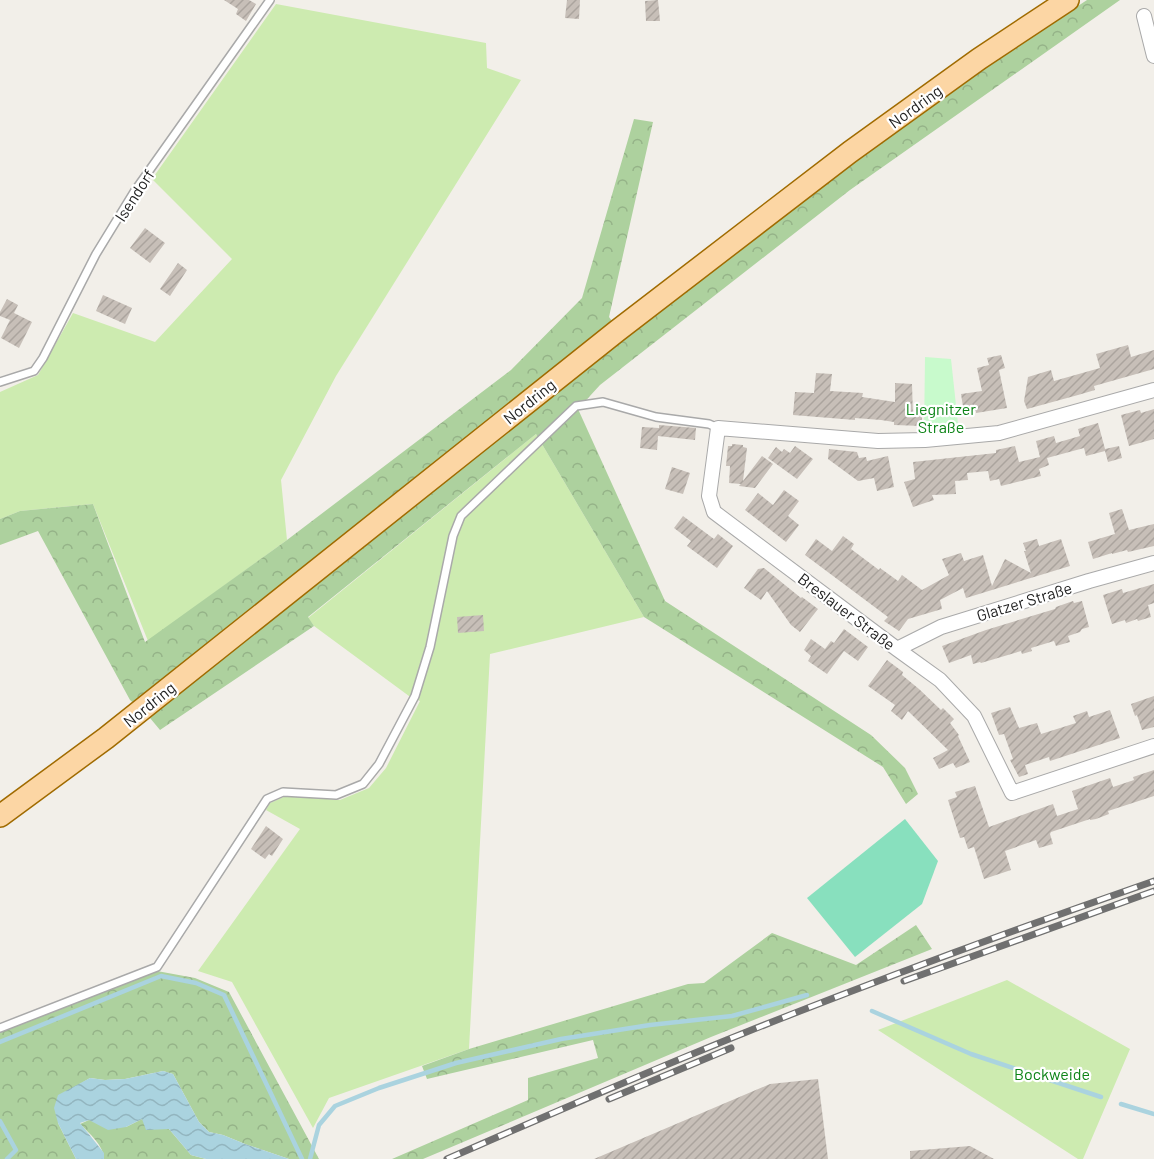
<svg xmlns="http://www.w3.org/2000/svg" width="1154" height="1159" viewBox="0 0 1154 1159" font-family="Barlow,sans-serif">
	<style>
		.grass { fill: #cdebb0 }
		.forest { fill: url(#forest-crowns) }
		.park { fill: #c8facc }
		.pitch { fill: #88e0be }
		.water { fill: url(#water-waves) }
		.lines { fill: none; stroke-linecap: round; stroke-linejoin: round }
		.stream { stroke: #aad3df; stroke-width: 4.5 }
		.building { fill: url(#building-hatch) }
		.lane-casing { stroke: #a9a9a9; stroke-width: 10 }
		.street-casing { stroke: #a9a9a9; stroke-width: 16 }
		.primary-casing { stroke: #a06b00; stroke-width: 24 }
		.lane { stroke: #fff; stroke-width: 7 }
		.street { stroke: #fff; stroke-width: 14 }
		.primary { stroke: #fcd6a4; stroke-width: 21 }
		.rail-casing { stroke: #707070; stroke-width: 7 }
		.rail { stroke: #fff; stroke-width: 4.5; stroke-dasharray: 14; stroke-linecap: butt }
		.labels { text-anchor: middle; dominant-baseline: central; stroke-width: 4.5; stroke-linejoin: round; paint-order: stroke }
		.street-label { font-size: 16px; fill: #222; stroke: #fff }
		.park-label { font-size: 16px; fill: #0c8416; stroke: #fff }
	</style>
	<defs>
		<pattern id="forest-crowns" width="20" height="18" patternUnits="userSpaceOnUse" patternTransform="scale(1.5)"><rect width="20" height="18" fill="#add19e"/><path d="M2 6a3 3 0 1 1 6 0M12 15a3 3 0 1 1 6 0" fill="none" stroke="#95b388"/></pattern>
		<pattern id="water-waves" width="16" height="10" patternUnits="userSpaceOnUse" patternTransform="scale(1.5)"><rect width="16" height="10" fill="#aad3df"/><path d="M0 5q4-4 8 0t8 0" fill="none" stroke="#92b5bf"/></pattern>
		<pattern id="building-hatch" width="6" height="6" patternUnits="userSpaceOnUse" patternTransform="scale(1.5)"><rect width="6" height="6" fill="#c7bfb8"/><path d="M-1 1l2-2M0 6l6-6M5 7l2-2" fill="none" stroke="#aba49e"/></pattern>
	</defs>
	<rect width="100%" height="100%" fill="#f2efe9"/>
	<path class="grass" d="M276,4L486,43L487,68L521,80L336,376L281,480L287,540L148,641L93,504L20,511L0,519V392L38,375L73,313L155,342L232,259L152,179Z
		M536,434L644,617L490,654L469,1049L329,1098L313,1128L232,982L198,971L300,829L266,810L270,803L286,796L340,800L369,788L386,768L420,701L409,696L314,626L308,618Z
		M1007,980L1130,1049L1083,1159H1078L878,1030Z"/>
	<path class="forest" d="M1087,0H1120L850,190L600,385L578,409L665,601L871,735L905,768L918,794L906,804L883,767L644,617L536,434L308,617L314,626L160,730L150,718L130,700L38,531L0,545V519L20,511L93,504L145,642L287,540L511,370L582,298L634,119L653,122L609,317L624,337L943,96Z
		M916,925L932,949L711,1037L423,1159H392L528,1100V1078L598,1058L593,1040L427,1079L422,1066L469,1049L688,984L704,983L772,933L856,965Z
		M157,971L195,978L229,992L319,1159H289L245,1144L223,1135L209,1132L199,1122L173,1074L163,1071L125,1079L105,1080L90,1078L80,1084L58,1123L76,1159H0V1031Z
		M142,1119L169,1129L191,1155L206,1159H104C104,1146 89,1133 80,1124L89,1120L126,1127Z"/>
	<path class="park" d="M925,357L951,359L959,433L924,435Z"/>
	<path class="pitch" d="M905,819L938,861L922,904L855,957L807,898Z"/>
	<path class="water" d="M163,1071L173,1074L199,1122L209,1132L223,1135L245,1144L289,1159H206L191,1155L169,1129L146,1130L142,1119L126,1127L108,1130L89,1120L80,1123L104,1153V1159H76L58,1123L54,1108L58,1095L90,1078L105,1080L125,1079Z"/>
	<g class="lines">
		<path class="stream" d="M872,1011L971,1054L1101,1097
			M0,1042L161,976L196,983L224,995L302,1159
			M1121,1104L1154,1114
			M0,1121L16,1150L7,1159
			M310,1159L319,1125L335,1106L379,1088L456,1063L561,1039L650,1025L732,1016L807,995"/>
	</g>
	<path class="building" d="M224,0H249L256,4L246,21L236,14L238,9Z
		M567,0H580L579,19L565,18Z
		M658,0L660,21H646L645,1Z
		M145,228L165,243L150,263L130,248Z
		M178,263L187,270L170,296L160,289Z
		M103,295L132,308L125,324L96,311Z
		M7,299L18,305L14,313L32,322L19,348L1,338L10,320L0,316V312Z
		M1128,345L1131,357L1154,350V369L1094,386L1095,390L1078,395L1027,409L1024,401L1028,377L1051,370L1054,381L1100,368L1096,354Z
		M1001,355L1005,368L999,370L1007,408L976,413V411L964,413L961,394L982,391L977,368L989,365L987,358Z
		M816,373L832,374L830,391L863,393L862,397L895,402V383L912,384L913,415H922V426L894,425V422L881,420L855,418V420L793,415L795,392L814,393Z
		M1154,409V439L1129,446L1121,415L1140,410L1141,413Z
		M1098,423L1105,449L1119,446L1122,458L1108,462L1105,451L1086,456L1084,448L1047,458L1049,465L1039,469L1041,476L1001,486L999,479L990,481L988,471L967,473L968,480L955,481L956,494L932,495L934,500L913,507L904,482L915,479L913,462L996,453V450L1015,446L1019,462L1040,457L1036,441L1054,436L1056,443L1080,436L1078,429Z
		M659,425L696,428L695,440L658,436L657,450L640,448L642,427L659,428Z
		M732,444L743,445V447L747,448L743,481L762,456L773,464L755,488L739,486L741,484L729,483L730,466H726L728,446H732Z
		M795,446L813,459L797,479L768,458L776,447L782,452L784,449L790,453Z
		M829,449L857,452L859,458L866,457L867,461L888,456L894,487L877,491L874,478L858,481L828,459Z
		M672,467L690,473L683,494L665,489Z
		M784,490L799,501L788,516L799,525L786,542L745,510L758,493L773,505Z
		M1122,509L1129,530L1154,524V546L1128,552L1127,550L1112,554V553L1093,559L1088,542L1115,534L1109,513Z
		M683,516L714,539L718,534L733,546L717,568L687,546L691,541L674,528Z
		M843,536L854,544L851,549L879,570L880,568L898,581L902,575L922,590L949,575L942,559L961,553L964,561L983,555L992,586L1005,559L1031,573L1024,551H1026L1023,543L1037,539L1039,546L1061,539L1070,566L966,598L963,588L940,600L942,609L908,619L899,631L884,621L888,617L805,555L816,539L832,551Z
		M764,568L801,598L802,597L818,609L800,632L791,625L767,591L761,600L744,588L758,569Z
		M1154,584V603L1148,605L1151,617L1138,621L1137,619L1126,623L1125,620L1112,624L1103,595L1122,589L1123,593Z
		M1073,601L1074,603L1082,601L1089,627L1082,629L1080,632L1068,636L1070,642L1056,646L1054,641L1031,648L1032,651L1022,654L1021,651L981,663L980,662L973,664L971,655L949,663L942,646L986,630L1055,609L1056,607Z
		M483,615L484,631L458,633L457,617Z
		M844,629L868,647L858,661L844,651L827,674L808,661L811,656L804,650L811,639L825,649L831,641L834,643Z
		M887,660L903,672L902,675L919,689L941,710L943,708L954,719L950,723L959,735L958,736L970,762L956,768L953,763L939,769L933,758L948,750L908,711L902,720L891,711L895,705L868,686Z
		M1154,696V727L1142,730L1137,715L1135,716L1131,704Z
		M1010,707L1019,728L1037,723L1041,734L1076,723L1073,716L1087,711L1089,717L1110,710L1120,738L1050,761L1049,757L1025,765L1028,774L1019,777L1010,760L1013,759L1004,734L999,735L991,713Z
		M1154,770V796L1108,811L1109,814L1096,819L1090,820V819L1051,832L1050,834L1053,844L1039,848L1036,840L1005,851L1011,870L984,879L974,847L968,849L964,837L960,838L948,800L957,797L955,792L975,786L989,827L1053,804L1057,816L1078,809L1072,791L1110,778L1113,787L1134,780L1133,777Z
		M266,826L283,839L272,856L269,854L265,859L251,849Z
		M818,1079L828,1159H594L770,1084Z
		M970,1146L994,1159H910V1151Z"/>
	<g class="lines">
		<g class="lane-casing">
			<path id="lane" d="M0,382L34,371L43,358L96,254L134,192L270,0
				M0,1028L157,967L267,799L283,792L336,795L363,784L379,764L415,696L430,647L453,536L461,516L576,406L603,402L656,417L709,424L718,428"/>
		</g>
		<g class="street-casing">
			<path id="street" d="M1144,16L1154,56
				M1154,390L999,433L925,440L878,441L718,428L709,496L714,512L897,649L940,680L974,716L1012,793L1154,746
				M897,649L941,627L1089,581L1154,563"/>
		</g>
		<g class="primary-casing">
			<path id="primary" d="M0,816L106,738L617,331L850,152L979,59L1068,0"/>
		</g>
		<use href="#lane" class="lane"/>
		<use href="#street" class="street"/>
		<use href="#primary" class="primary"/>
		<g class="rail-casing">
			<path id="rail" d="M904,981L1154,891
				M609,1099L731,1048
				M447,1159C546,1116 644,1073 744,1033C880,979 1016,929 1154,881"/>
		</g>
		<use href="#rail" class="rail"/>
	</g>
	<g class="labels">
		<g class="street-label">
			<text transform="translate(915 106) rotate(-36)">Nordring</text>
			<text transform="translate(134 195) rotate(-57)">Isendorf</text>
			<text transform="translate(529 401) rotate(-39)">Nordring</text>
			<text transform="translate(1024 601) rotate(-17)">Glatzer Straße</text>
			<text transform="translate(847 611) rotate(37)">Breslauer Straße</text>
			<text transform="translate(149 704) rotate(-39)">Nordring</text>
		</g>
		<g class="park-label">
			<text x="941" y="408">Liegnitzer<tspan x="941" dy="18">Straße</tspan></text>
			<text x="1052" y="1073">Bockweide</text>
		</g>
	</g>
</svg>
